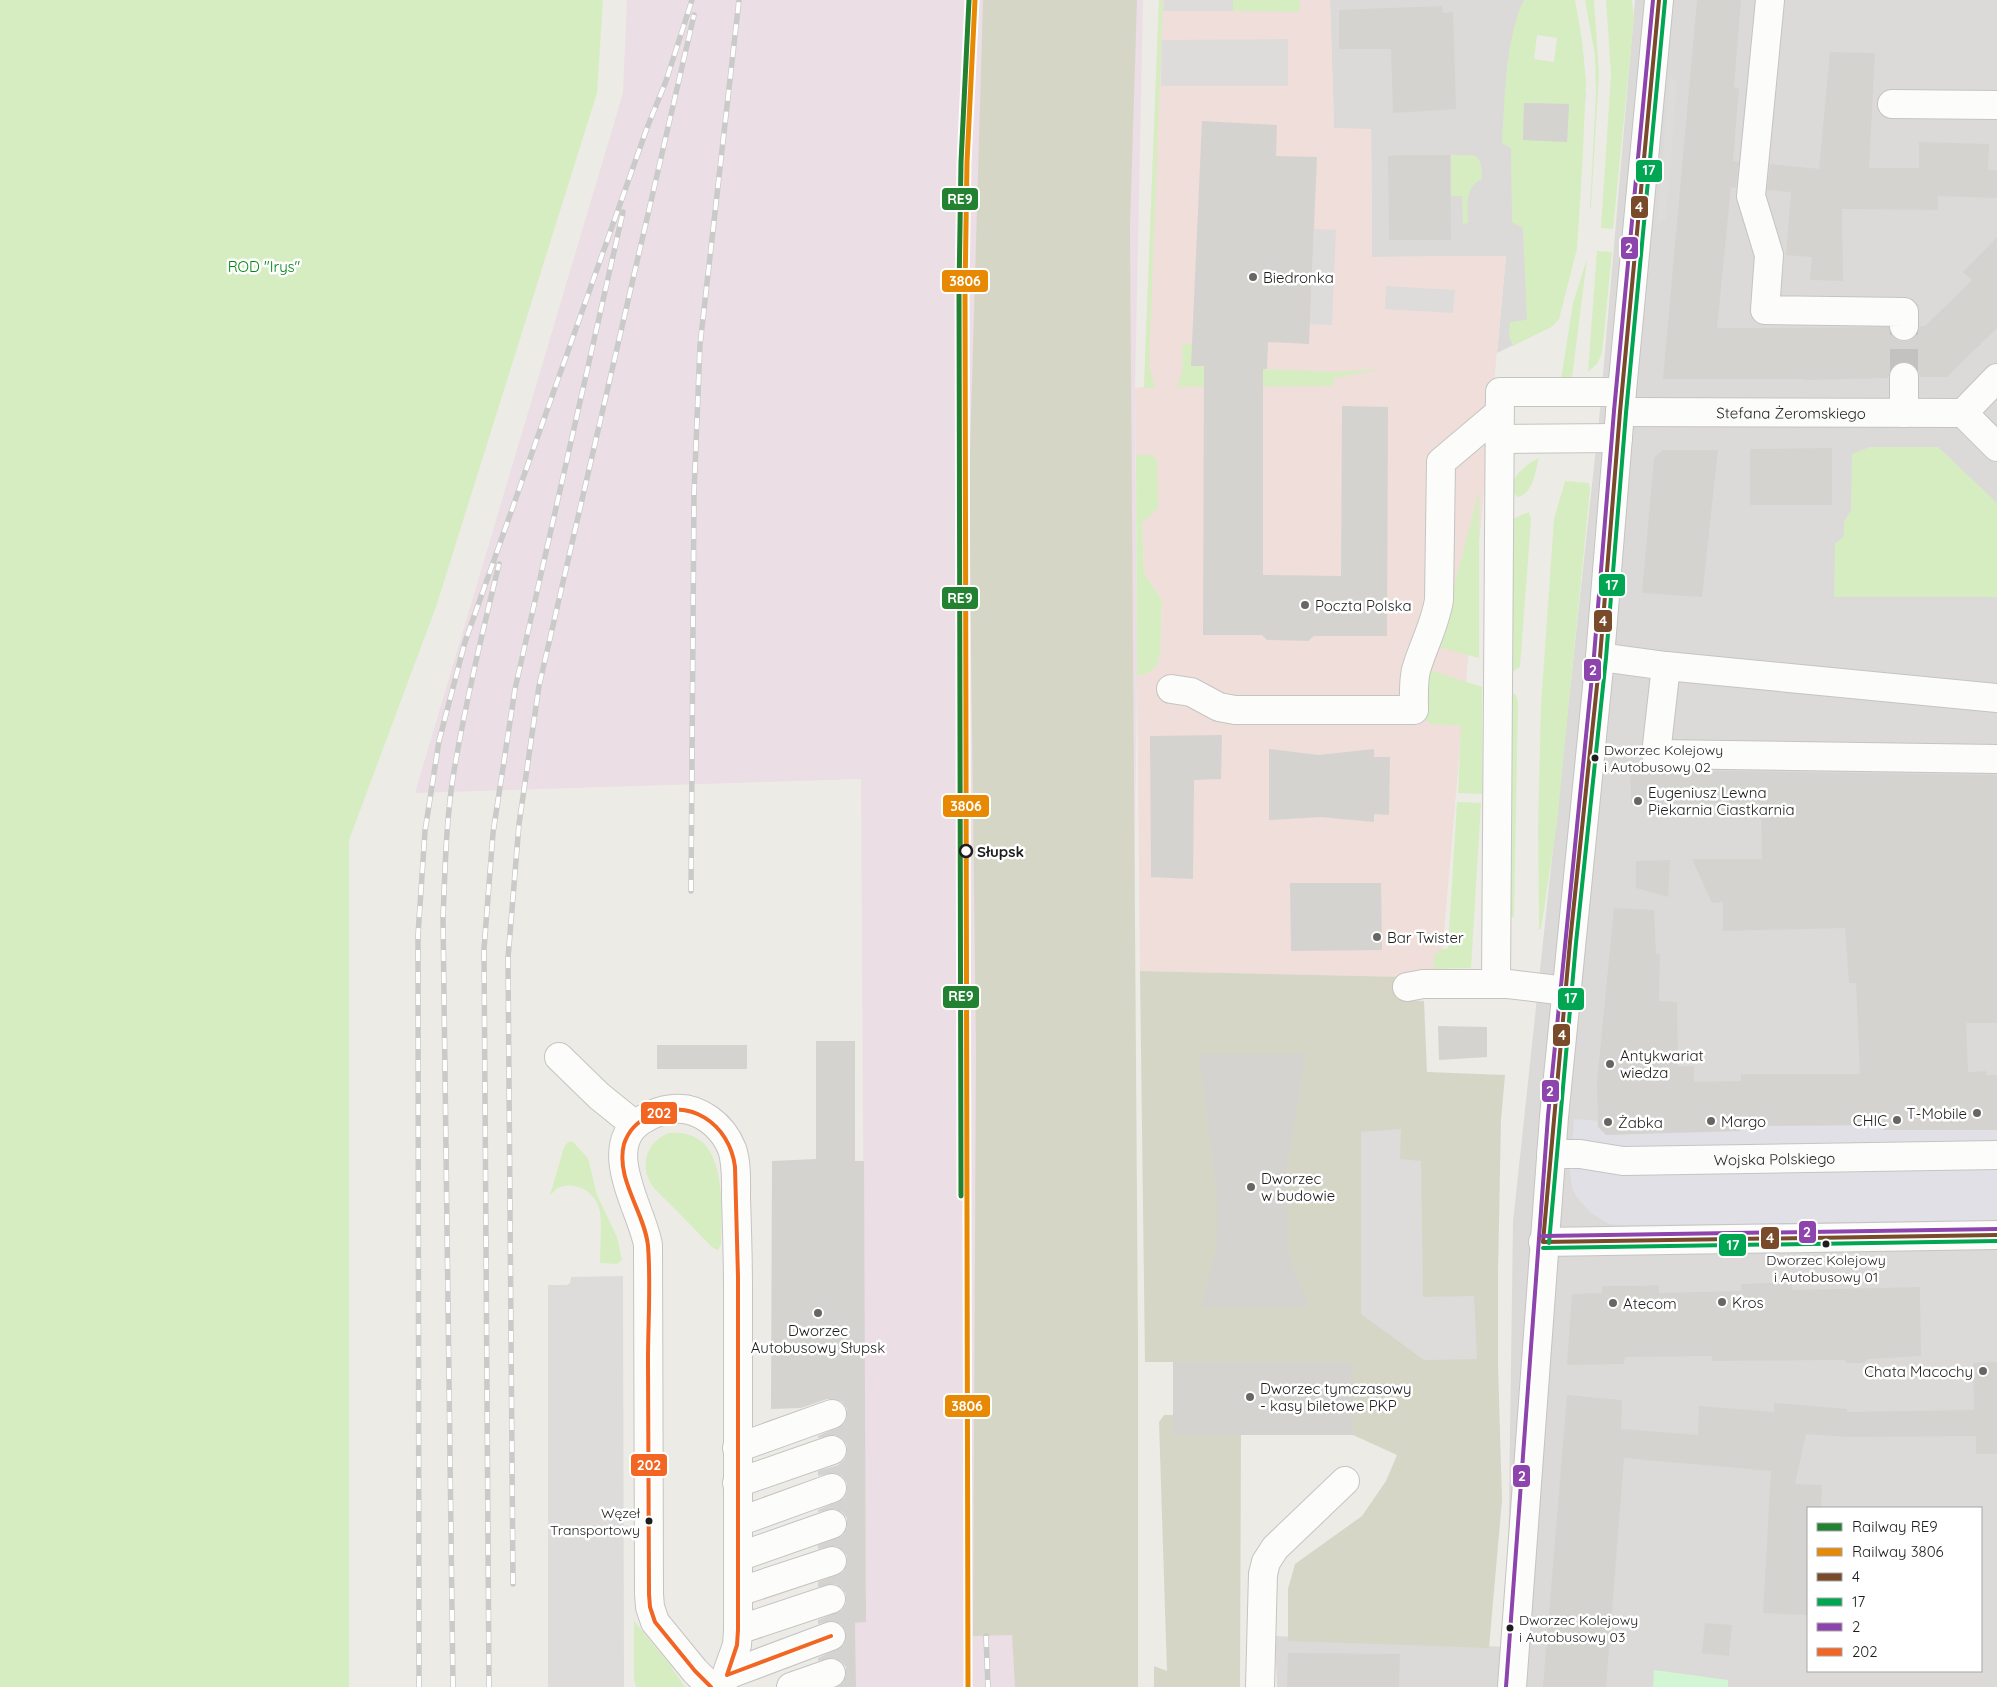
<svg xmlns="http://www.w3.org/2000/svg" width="1997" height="1687" viewBox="0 0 1997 1687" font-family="Quicksand,sans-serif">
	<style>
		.residential { fill: #dcdad8; fill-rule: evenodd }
		.commercial { fill: #f0deda }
		.industrial { fill: #ebdee5 }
		.construction { fill: #d6d6c7 }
		.grass { fill: #d6edc2; fill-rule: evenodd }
		.park { fill: #d2f5d4 }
		.parking { fill: #dddcda }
		.plaza { fill: #e1e0e6 }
		.building { fill: #d5d3cf }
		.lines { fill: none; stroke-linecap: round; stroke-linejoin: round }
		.minor-tunnel { stroke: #c4c2be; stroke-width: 28; stroke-dasharray: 28 14; stroke-linecap: butt }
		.minor-casing { stroke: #c5c4c2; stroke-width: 30 }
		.minor { stroke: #fcfcfb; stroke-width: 28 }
		.rail-casing { stroke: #cacac9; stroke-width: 5.5 }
		.rail { stroke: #fff; stroke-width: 4; stroke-dasharray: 11; stroke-linecap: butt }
		.bus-1-casing { stroke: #fff; stroke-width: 8 }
		.bus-2-casing { stroke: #fff; stroke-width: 8 }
		.bus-3-casing { stroke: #fff; stroke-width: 8 }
		.bus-4-casing { stroke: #fff; stroke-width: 8 }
		.bus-1 { stroke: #7a4b2a; stroke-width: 4 }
		.bus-2 { stroke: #00a651; stroke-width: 4 }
		.bus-3 { stroke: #8e44ad; stroke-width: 4 }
		.bus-4 { stroke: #f26522; stroke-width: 4 }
		.rail-1-casing { stroke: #fff; stroke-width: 9 }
		.rail-2-casing { stroke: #fff; stroke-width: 9 }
		.rail-1 { stroke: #238132; stroke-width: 5 }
		.rail-2 { stroke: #e88903; stroke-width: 5 }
		.poi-dot { fill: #666664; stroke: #fff; stroke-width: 2 }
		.bus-dot { fill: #1e1e1e; stroke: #fff; stroke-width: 2 }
		.stop-dot { fill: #fff; stroke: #1e1e1e; stroke-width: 2.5 }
		.labels { text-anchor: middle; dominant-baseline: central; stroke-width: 5; stroke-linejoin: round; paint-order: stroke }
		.bus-label { font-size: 14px; fill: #1e1e1e; stroke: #fff; text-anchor: start }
		.park-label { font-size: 15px; fill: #028615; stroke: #fff }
		.poi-label { font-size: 15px; fill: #1e1e1e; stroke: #fff; text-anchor: start }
		.street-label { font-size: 15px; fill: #1e1e1e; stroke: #fff }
		.stop-label { font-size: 15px; font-weight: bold; fill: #1e1e1e; stroke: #fff; text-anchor: start }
		.line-badge { stroke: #fff; stroke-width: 2 }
		.badge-label { font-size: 14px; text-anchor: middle; font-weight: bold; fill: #fff }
	</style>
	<rect width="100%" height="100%" fill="#edebe6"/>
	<path class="residential" d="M1330,0H1537L1522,85L1586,93L1559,319L1551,327L1497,353L1506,256L1372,257L1371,130L1334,128Z
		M1635,0H1997V1687H1277L1275,1636L1507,1647L1513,1222L1600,410ZM1808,1508H1981V1671H1808Z"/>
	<path class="commercial" d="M1159,0H1330L1334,128L1371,129L1372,257L1506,256L1462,724L1440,978L1140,971L1137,676L1143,675L1157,664L1160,654L1162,600L1144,573L1142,522L1151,455H1136L1135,388L1144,387Z"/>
	<path class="industrial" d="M627,0H1143L1135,388L1137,676L1133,994L1135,1687H856L855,1623L866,1622L861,779L415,793L623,93Z"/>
	<path class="construction" d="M983,0H1137L1130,228L1138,1340V1687H1015L1012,1635L973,1636L976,1048L969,486Z
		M1140,971L1406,977L1408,1000L1424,1001L1427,1072L1505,1075L1501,1120L1498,1273V1365L1502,1500L1489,1648L1288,1641V1589L1295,1564L1362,1516L1386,1481L1397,1455L1353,1435V1362H1145Z
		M1164,1415H1173V1435H1241L1240,1687H1154V1666L1167,1671L1159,1422Z"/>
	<path class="grass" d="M0,0H603L597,93L436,607L349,840V1687H0Z
		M1159,0H1163L1149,365L1155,388H1144Z
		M1233,0H1300L1299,12L1233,11Z
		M1524,0H1575L1582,40L1586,81L1582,171L1577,249L1559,319L1551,327L1513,346L1509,337L1510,322L1527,320L1523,228L1512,222L1511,148L1502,143C1505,100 1505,38 1524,0ZM1537,35L1557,38L1554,62L1534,59ZM1524,103L1569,104L1567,142L1523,140Z
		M1585,0H1594L1599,74L1591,208H1590L1596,92L1595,56Z
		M1606,0H1632L1634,18L1613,229L1601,228L1611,74Z
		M1451,155C1477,156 1481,150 1482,179C1464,187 1468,207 1468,223L1463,224L1462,196H1451Z
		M1597,251L1612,252L1602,353L1597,364L1588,372Z
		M1587,259L1572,378L1561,379L1573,303Z
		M1182,344H1192L1191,366L1334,372L1384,369L1334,378L1333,386L1177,387L1183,368Z
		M1870,447H1938L1997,503V597H1834L1835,544L1844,536V522L1851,510L1852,454Z
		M1136,455H1152L1157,460L1158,508L1142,523L1144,573L1162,600L1160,654L1157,664L1154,669L1143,675L1137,676Z
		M1539,458C1535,471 1534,493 1518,497L1511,490C1512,475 1527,464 1539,458Z
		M1565,481L1589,483L1590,489L1557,823L1541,929H1539L1538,827L1541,705L1554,519Z
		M1479,491V658L1438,647Z
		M1529,512L1531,520L1520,667L1512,672L1510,520Z
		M1430,670L1482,687V794L1458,793L1461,726L1431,724L1424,719L1422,701Z
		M1512,693L1516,695L1518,702L1514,917H1509Z
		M1457,802L1481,803L1471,968L1435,969C1431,957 1436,949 1448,948Z
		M669,1133C730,1128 721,1205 721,1244L718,1250L713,1248C698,1233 684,1218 669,1203C662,1196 653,1189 649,1180C640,1160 650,1140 669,1133Z
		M572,1141L588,1158L597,1195L617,1237L622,1260L617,1264L600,1263C600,1246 602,1228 600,1212C597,1193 576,1180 558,1188C555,1190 552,1194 550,1195L564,1147L568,1142Z
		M634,1621L670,1665L685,1687H636L634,1679Z"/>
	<path class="park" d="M1654,1670L1728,1680V1687H1653Z"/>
	<path class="parking" d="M1164,0H1233V11H1163Z
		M1288,39V86H1161L1162,40Z
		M1670,74L1677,83L1666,220L1657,224Z
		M1314,229L1336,230L1332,325L1310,324Z
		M1386,286L1455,290L1453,313L1385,309Z
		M1401,1129L1400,1159L1421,1161L1423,1297L1474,1296L1477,1359L1424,1360L1361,1314V1132Z
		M623,1276L624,1687H548V1285H567L570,1283L571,1277Z"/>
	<path class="plaza" d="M1574,1119L1726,1131H1740V1126L1883,1125L1884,1130H1997V1221L1618,1225L1609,1224L1591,1213L1576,1196L1572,1188L1570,1172Z"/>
	<path class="building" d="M1697,0H1741L1734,87L1739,88L1733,161L1739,162L1736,188L1731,187L1717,328L1889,327L1891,334L1897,340L1904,342L1911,340L1917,334L1920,326H1925L1972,280L1963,272L1997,237V328L1947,377H1920L1918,370L1912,364L1904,361L1897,363L1891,369L1888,378L1805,380L1806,379H1663Z
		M1442,6L1443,13L1453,12L1456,109L1393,113L1391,49H1339V10Z
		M1830,52L1875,53L1869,168H1919V142L1989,144L1988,170H1997V198L1938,196V210L1842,209L1843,281L1810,280L1812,257L1786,255L1791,192L1767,190L1770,164L1819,169Z
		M1524,103L1569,104L1567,142L1523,140Z
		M1202,121L1277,125L1276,156L1317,157L1309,344L1268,342L1267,369H1263V575L1341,576L1342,406L1388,407L1387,636H1314L1308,641L1267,640L1262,635H1203L1204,366H1191Z
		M1406,155H1450L1451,240H1389L1388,156Z
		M1832,448V505H1750V449Z
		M1663,450H1718L1702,597L1642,593L1654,458Z
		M1222,735L1221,779L1194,780L1193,879L1151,877L1150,736Z
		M1269,749L1318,755L1374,749V757H1390L1389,815L1374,814V822L1321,817L1269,820Z
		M1630,767H1647L1656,770L1997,775V1023H1966L1968,1072L1986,1071V1075H1997V1130H1883V1125L1740,1126V1131L1606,1135L1598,1127L1597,1082L1614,908L1654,910L1656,954H1660L1659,1001L1677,1002L1678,1066H1694V1082L1741,1081V1074H1860L1856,983H1849L1845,928L1723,931V902L1712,903L1692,859H1762L1761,803L1631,804Z
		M1670,860L1668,897L1636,888V861Z
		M1290,883H1381L1382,950L1291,951Z
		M1438,1026L1487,1027V1057L1439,1060Z
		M816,1041H855V1161H864L866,1622L855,1623L856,1687H837L843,1683L846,1675V1667L841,1661L833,1658L818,1661V1658L843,1646L846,1638L845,1630L841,1624L833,1621L818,1624V1620L842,1610L846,1603V1594L842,1588L835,1584L818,1587V1582L843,1572L847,1564V1556L843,1550L836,1546L818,1549V1545L843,1535L847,1527V1518L842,1512L834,1509L818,1512V1510L844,1498L847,1491V1483L842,1476L834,1473L818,1476V1471L838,1465L844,1460L847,1453V1445L842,1438L834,1435L818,1438V1436L844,1424L847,1417V1409L842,1402L834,1399H827L801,1408L771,1409L772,1161L816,1159Z
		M657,1045H747V1069H657Z
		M1199,1054H1305L1285,1181L1289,1255L1309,1307L1201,1308L1217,1246V1193Z
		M1792,1282V1290L1920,1287L1921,1356L1868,1359L1864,1363H1846V1360L1712,1361V1356L1625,1357L1624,1364L1567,1365L1572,1294L1602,1293V1286H1636L1659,1285V1293L1741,1291V1284Z
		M1173,1362H1353V1435H1173Z
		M1997,1362V1454H1976V1436L1847,1437L1806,1434L1795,1484L1822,1485L1821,1508H1808V1615L1763,1613L1771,1471L1624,1458L1606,1687H1543L1567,1395L1622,1400L1621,1429L1698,1435L1699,1406L1774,1412V1403L1847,1409V1412L1974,1410L1973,1363Z
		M1705,1623L1732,1625L1729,1656L1702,1653Z
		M1288,1653L1400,1654L1399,1687H1287Z"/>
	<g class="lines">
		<path class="minor-tunnel" d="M1904,377V326"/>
		<g class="minor-casing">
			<g id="minor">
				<path d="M1770,0L1751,196L1769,255L1765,310L1904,312V326"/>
				<path d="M1892,104L1997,105"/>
				<path d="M1904,377V413"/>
				<path id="s1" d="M1620,412L1963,413"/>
				<path d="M1963,413L1997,447"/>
				<path d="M1963,413L1997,378"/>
				<path d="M1499,439L1618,438"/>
				<path d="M1600,657L1666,666L1656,754L1997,759"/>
				<path d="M1666,666L1997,698"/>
				<path d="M1171,689L1191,692L1219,707L1235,710H1414C1414,697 1413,683 1416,670C1423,646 1435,625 1439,600L1441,462L1499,413"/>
				<path d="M1496,984L1500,392H1622"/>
				<path d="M1407,987L1423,984H1508L1566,991"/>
				<path d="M559,1057L599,1096L635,1125"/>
				<path id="s2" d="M1551,1154H1580L1623,1161L1997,1155"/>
				<path d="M1543,1242L1997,1235"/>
				<path d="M737,1448L832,1414"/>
				<path d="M737,1483L832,1450"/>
				<path d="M738,1522L832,1488"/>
				<path d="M738,1557L832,1524"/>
				<path d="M738,1592L832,1561"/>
				<path d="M738,1630L831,1599"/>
				<path d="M727,1675L831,1636"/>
				<path d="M711,1687L695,1671L655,1622L650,1607L649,1594L648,1245C642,1210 599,1146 642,1120C651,1114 662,1110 673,1109C699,1106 723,1126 732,1149C737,1164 736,1182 736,1198C737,1228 738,1258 738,1289C738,1402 737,1516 738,1630L737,1645L722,1687"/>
				<path d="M791,1687L831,1673"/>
				<path d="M1260,1687L1263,1574L1266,1562L1275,1548L1345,1481"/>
				<path d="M1512,1687L1554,1117L1600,657L1620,412L1659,0"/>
			</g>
		</g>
		<use href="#minor" class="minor"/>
		<g class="rail-casing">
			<path id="rail" d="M691,891L694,494L700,345L739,0
				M513,1584L508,958L519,824L539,686L694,15
				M986,1636L988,1687
				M419,1687L418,935L425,831L439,741L465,642L647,128L666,81L692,0
				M453,1687L443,918C445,871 446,823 453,777C465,705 482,634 499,564
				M489,1687L484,949L493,833L515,689L623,212"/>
		</g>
		<use href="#rail" class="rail"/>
		<g class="bus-1-casing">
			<path id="bus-1" d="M1543,1242L1570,942L1600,657L1620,412L1659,0
				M1543,1242L1997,1235"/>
		</g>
		<g class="bus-2-casing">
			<path id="bus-2" d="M1549,1243L1576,943L1606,658L1626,413L1665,1
				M1543,1248L1997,1241"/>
		</g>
		<g class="bus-3-casing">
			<path id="bus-3" d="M1543,1236L1997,1229
				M1506,1687L1548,1116L1594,656L1614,411L1653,0"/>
		</g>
		<g class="bus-4-casing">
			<path id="bus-4" d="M727,1675L831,1636
				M711,1687L695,1671L655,1622L650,1607L649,1594C649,1516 649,1438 648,1360C648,1322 651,1284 648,1246C645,1213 615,1179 624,1144C628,1132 637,1122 648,1117C688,1095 730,1124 735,1167L738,1277V1630L737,1645L727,1675"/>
		</g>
		<use href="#bus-1" class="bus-1"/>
		<use href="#bus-2" class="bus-2"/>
		<use href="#bus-3" class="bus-3"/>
		<use href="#bus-4" class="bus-4"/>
		<g class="rail-1-casing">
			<path id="rail-1" d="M961,1196L959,290L961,162L969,0"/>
		</g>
		<g class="rail-2-casing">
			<path id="rail-2" d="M968,1687L965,290L967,162L975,0"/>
		</g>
		<use href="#rail-1" class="rail-1"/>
		<use href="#rail-2" class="rail-2"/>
	</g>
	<g class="poi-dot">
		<circle cx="1253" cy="277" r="5"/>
		<circle cx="1305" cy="605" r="5"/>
		<circle cx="1638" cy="801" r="5"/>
		<circle cx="1377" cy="937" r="5"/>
		<circle cx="1610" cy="1064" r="5"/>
		<circle cx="1977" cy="1113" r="5"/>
		<circle cx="1897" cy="1120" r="5"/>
		<circle cx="1711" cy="1121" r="5"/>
		<circle cx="1608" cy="1122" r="5"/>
		<circle cx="1251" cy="1187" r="5"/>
		<circle cx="1722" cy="1302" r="5"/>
		<circle cx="1613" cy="1303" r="5"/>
		<circle cx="818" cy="1313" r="5"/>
		<circle cx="1983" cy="1371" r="5"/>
		<circle cx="1250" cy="1397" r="5"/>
	</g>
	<g class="bus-dot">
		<circle cx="1595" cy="758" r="4.5"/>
		<circle cx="1826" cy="1244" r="4.5"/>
		<circle cx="649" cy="1521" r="4.5"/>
		<circle cx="1510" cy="1628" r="4.5"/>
	</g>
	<circle class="stop-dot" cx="966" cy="851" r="6"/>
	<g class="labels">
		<g class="bus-label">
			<text x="1604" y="750">Dworzec Kolejowy<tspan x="1604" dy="17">i Autobusowy 02</tspan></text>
			<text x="1826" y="1260" text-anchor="middle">Dworzec Kolejowy<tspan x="1826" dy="17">i Autobusowy 01</tspan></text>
			<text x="640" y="1513" text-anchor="end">Węzeł<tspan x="640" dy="17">Transportowy</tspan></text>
			<text x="1519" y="1620">Dworzec Kolejowy<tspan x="1519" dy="17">i Autobusowy 03</tspan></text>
		</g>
		<g class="park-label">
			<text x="264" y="266">ROD "Irys"</text>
		</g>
		<g class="poi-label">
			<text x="1263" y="277">Biedronka</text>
			<text x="1315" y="605">Poczta Polska</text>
			<text x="1648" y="792">Eugeniusz Lewna<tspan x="1648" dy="17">Piekarnia Ciastkarnia</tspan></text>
			<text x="1387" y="937">Bar Twister</text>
			<text x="1620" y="1055">Antykwariat<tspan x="1620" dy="17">wiedza</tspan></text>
			<text x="1967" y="1113" text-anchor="end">T-Mobile</text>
			<text x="1887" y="1120" text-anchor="end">CHIC</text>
			<text x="1721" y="1121">Margo</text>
			<text x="1618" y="1122">Żabka</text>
			<text x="1261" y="1178">Dworzec<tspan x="1261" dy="17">w budowie</tspan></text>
			<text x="1732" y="1302">Kros</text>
			<text x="1623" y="1303">Atecom</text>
			<text x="818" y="1330" text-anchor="middle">Dworzec<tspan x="818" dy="17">Autobusowy Słupsk</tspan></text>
			<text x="1973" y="1371" text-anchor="end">Chata Macochy</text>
			<text x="1260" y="1388">Dworzec tymczasowy<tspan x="1260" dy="17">- kasy biletowe PKP</tspan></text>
		</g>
		<g class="street-label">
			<text stroke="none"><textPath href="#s1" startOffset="171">Stefana Żeromskiego</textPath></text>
			<text stroke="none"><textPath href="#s2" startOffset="224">Wojska Polskiego</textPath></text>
		</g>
		<g class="stop-label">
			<text x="977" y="851">Słupsk</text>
		</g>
	</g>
	<g class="line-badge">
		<rect x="1635" y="159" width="28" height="24" rx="5" fill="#00a651"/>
		<rect x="941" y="187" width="38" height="24" rx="5" fill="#238132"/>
		<rect x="1630" y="195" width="19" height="24" rx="5" fill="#7a4b2a"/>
		<rect x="1620" y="236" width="19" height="24" rx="5" fill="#8e44ad"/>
		<rect x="941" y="269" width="48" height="24" rx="5" fill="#e88903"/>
		<rect x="1598" y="573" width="28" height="24" rx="5" fill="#00a651"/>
		<rect x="941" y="586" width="38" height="24" rx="5" fill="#238132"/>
		<rect x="1593" y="609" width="20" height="24" rx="5" fill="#7a4b2a"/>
		<rect x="1583" y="658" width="19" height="24" rx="5" fill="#8e44ad"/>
		<rect x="942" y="794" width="48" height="24" rx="5" fill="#e88903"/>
		<rect x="942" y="985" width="38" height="24" rx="5" fill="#238132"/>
		<rect x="1557" y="987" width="28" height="24" rx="5" fill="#00a651"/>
		<rect x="1552" y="1023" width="19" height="24" rx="5" fill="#7a4b2a"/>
		<rect x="1541" y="1079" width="19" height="24" rx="5" fill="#8e44ad"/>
		<rect x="640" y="1101" width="38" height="24" rx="5" fill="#f26522"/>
		<rect x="1798" y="1220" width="19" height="24" rx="5" fill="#8e44ad"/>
		<rect x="1760" y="1226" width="20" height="24" rx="5" fill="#7a4b2a"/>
		<rect x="1718" y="1233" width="29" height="24" rx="5" fill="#00a651"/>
		<rect x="944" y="1394" width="47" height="24" rx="5" fill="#e88903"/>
		<rect x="630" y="1453" width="38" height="24" rx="5" fill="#f26522"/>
		<rect x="1512" y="1464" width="19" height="24" rx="5" fill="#8e44ad"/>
	</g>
	<g class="badge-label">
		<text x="1649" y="175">17</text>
		<text x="960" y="204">RE9</text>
		<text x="1639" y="212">4</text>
		<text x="1629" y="253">2</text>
		<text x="965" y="286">3806</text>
		<text x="1612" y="590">17</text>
		<text x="960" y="603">RE9</text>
		<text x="1603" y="626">4</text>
		<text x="1593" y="675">2</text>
		<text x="966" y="811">3806</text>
		<text x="961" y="1001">RE9</text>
		<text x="1571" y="1003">17</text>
		<text x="1562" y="1040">4</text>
		<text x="1550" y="1096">2</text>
		<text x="659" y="1118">202</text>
		<text x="1807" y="1237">2</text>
		<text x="1770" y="1243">4</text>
		<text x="1733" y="1250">17</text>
		<text x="967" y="1411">3806</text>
		<text x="649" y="1470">202</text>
		<text x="1522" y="1481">2</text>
	</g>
	<rect x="1807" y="1507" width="175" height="165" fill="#ffffff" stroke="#a5a5a5"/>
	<rect x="1817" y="1523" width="25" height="8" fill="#238132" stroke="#a5a5a5"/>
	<text x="1852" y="1532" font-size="15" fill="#1e1e1e">Railway RE9</text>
	<rect x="1817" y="1548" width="25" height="8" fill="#e88903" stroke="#a5a5a5"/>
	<text x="1852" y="1557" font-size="15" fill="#1e1e1e">Railway 3806</text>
	<rect x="1817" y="1573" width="25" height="8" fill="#7a4b2a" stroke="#a5a5a5"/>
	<text x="1852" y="1582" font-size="15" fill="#1e1e1e">4</text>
	<rect x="1817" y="1598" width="25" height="8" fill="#00a651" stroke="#a5a5a5"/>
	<text x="1852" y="1607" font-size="15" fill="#1e1e1e">17</text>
	<rect x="1817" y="1623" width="25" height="8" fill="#8e44ad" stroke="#a5a5a5"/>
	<text x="1852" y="1632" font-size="15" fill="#1e1e1e">2</text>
	<rect x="1817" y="1648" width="25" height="8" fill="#f26522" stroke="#a5a5a5"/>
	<text x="1852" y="1657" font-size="15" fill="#1e1e1e">202</text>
</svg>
